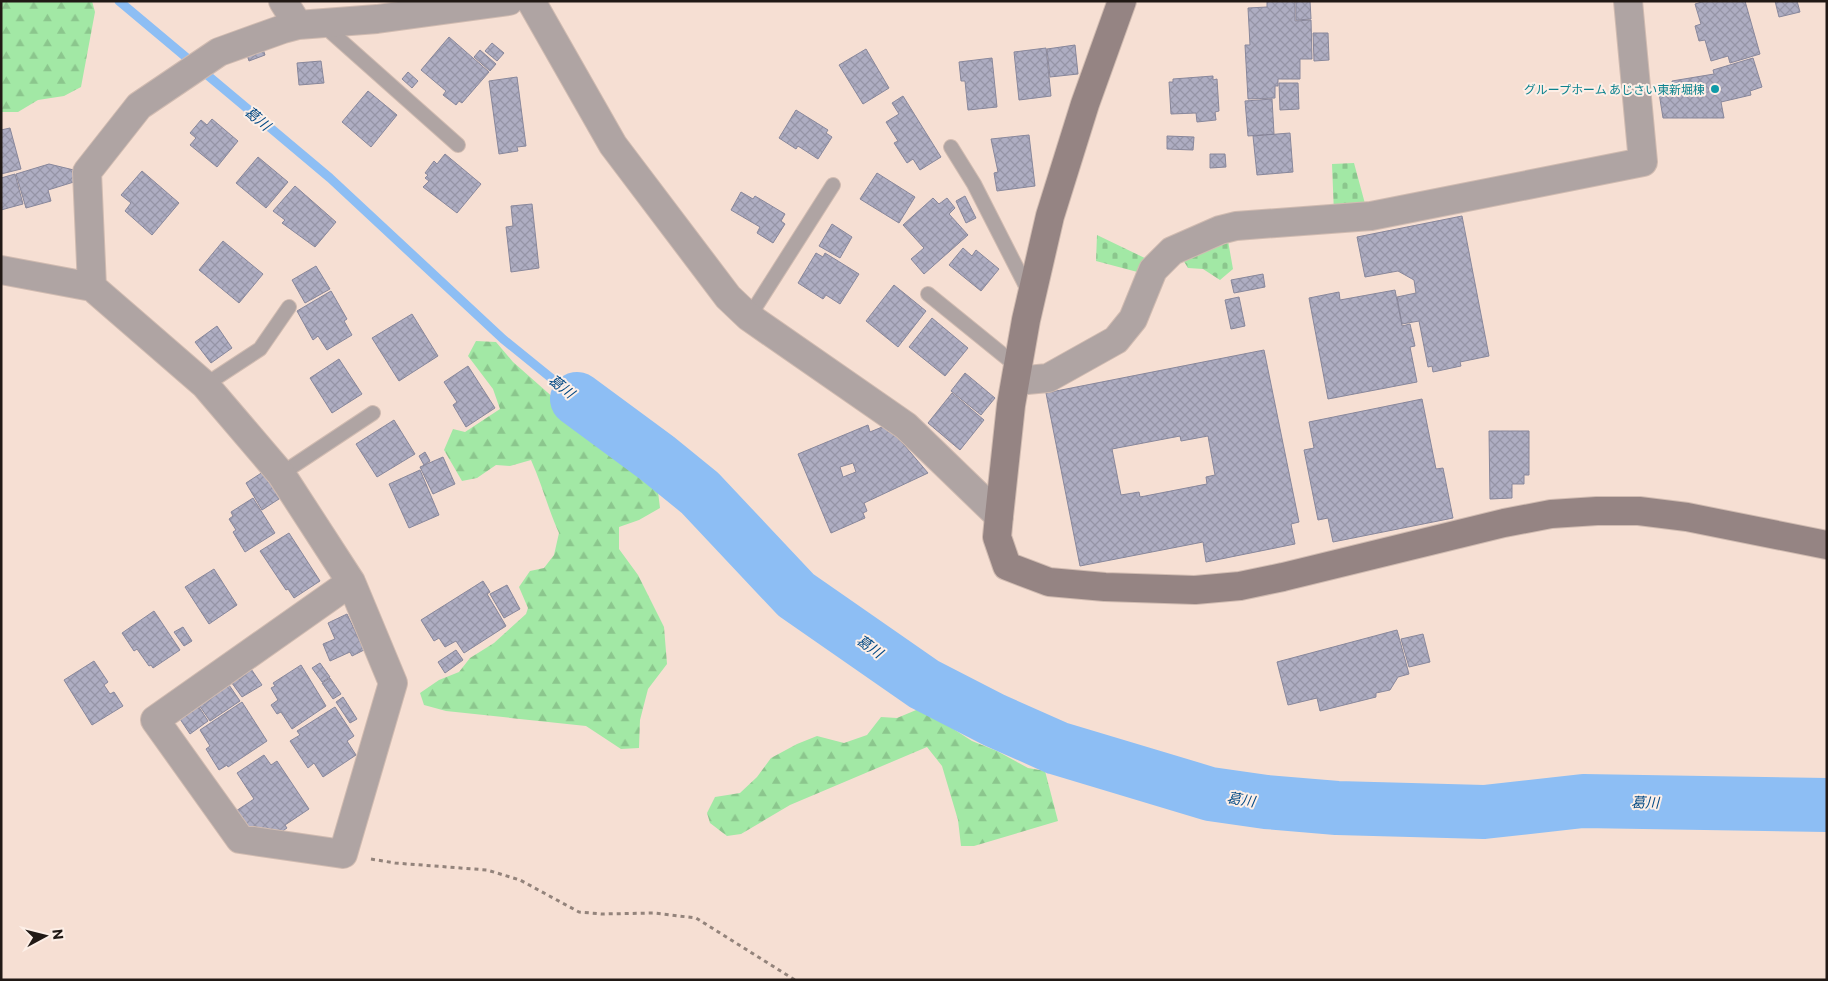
<svg xmlns="http://www.w3.org/2000/svg" width="1828" height="981" viewBox="0 0 1828 981" font-family="Commissioner,'Noto Sans JP',sans-serif">
	<style>
		.forest { fill: url(#forest-firs) }
		.cemetery { fill: url(#cemetery-stones) }
		.lines { fill: none; stroke-linecap: round; stroke-linejoin: round }
		.stream { stroke: #8dbef4; stroke-width: 9 }
		.river { stroke: #8dbef4; stroke-width: 54 }
		.building { fill: url(#building-cross-hatch); stroke: #88879b; fill-rule: evenodd }
		.lane-casing { stroke: #d0bbb1; stroke-width: 16 }
		.street-casing { stroke: #d0bbb1; stroke-width: 30 }
		.secondary-casing { stroke: #d0bbb1; stroke-width: 30 }
		.path { stroke: #93837b; stroke-width: 3; stroke-dasharray: 4 4; stroke-linecap: butt }
		.lane { stroke: #afa4a3; stroke-width: 14 }
		.street { stroke: #afa4a3; stroke-width: 28 }
		.secondary { stroke: #958483; stroke-width: 28 }
		.culture-dot { fill: #0f9aa8; stroke: #fdefe7; stroke-width: 2 }
		.labels { text-anchor: middle; dominant-baseline: central; stroke-width: 4; stroke-linejoin: round; paint-order: stroke }
		.culture-label { font-size: 12px; fill: #0d838f; stroke: #fdefe7; text-anchor: end }
		.water-label { font-size: 14px; font-style: italic; fill: #004884; stroke: #fdefe7 }
	</style>
	<defs>
		<pattern id="forest-firs" width="22" height="20" patternUnits="userSpaceOnUse" patternTransform="scale(1.25)"><rect width="22" height="20" fill="#a2e8a5"/><path d="M5 1l3.5 6h-7zM16 11l3.5 6h-7z" fill="#8bc68d"/></pattern>
		<pattern id="cemetery-stones" width="16" height="16" patternUnits="userSpaceOnUse" patternTransform="scale(1.25)"><rect width="16" height="16" fill="#a2e8a5"/><path d="M2 7V4a2 2 0 0 1 4 0v3zM10 15v-3a2 2 0 0 1 4 0v3z" fill="#8bc68d"/></pattern>
		<pattern id="building-cross-hatch" width="8" height="8" patternUnits="userSpaceOnUse" patternTransform="scale(1.25)"><rect width="8" height="8" fill="#aeadc2"/><path d="M0 0l8 8M0 8l8-8" fill="none" stroke="#9594a6"/></pattern>
	</defs>
	<rect width="100%" height="100%" fill="#f6dfd3"/>
	<path class="forest" d="M1,1H92L95,12L81,87L64,96L38,100L18,112H1Z
		M476,341L496,342L513,362L581,422L600,446L643,471L658,492L660,508L639,520L619,527V549L638,575L664,627L667,664L648,689L640,720L639,748L621,749L586,726L446,711L424,705L420,693L439,680L459,672L470,658L494,643L526,614L528,608L519,587L530,571L544,568L554,555L559,533C548,509 542,484 531,460L510,466L496,465L477,478L462,481L444,450L453,429L465,432L500,409L493,389L468,356Z
		M921,708L972,741L997,751L1028,768L1045,771L1058,821L974,846H961L958,820L942,766L927,747L790,805L741,834L727,836L710,823L707,813L715,797L740,793L757,777L771,758L797,744L817,736L844,743L867,735L881,717L897,718Z"/>
	<path class="cemetery" d="M1354,163L1367,211L1334,214L1332,164Z
		M1097,235L1151,261L1145,274L1096,261Z
		M1227,235L1233,269L1220,280L1203,269L1188,268L1180,255Z"/>
	<g class="lines">
		<path class="stream" d="M119,1L330,178L503,339L577,399"/>
		<path class="river" d="M577,399L657,458L700,493L796,595L924,684L994,720L1057,748L1210,794L1266,802L1337,808L1484,812L1583,801L1827,805"/>
	</g>
	<path class="building" d="M1267,1H1295V21L1311,20L1312,59H1300V79H1278V86H1275V98L1248,99L1245,45H1250L1248,8L1267,7Z
		M1296,1H1310L1311,19L1296,20Z
		M1705,1H1745L1760,54L1730,63L1728,56L1711,61L1705,40L1699,41L1695,26L1701,24L1695,4Z
		M1775,1H1797L1800,12L1779,17Z
		M1313,33H1328L1329,60L1314,61Z
		M449,37L489,72L462,103L459,101L456,105L443,95L446,91L421,70Z
		M492,43L504,53L497,61L485,51Z
		M1075,45L1078,74L1050,77L1047,49Z
		M1046,48L1051,96L1019,100L1014,52Z
		M263,49L265,55L249,61L247,55Z
		M866,49L889,88L863,104L839,65Z
		M480,50L496,64L490,71L474,57Z
		M992,58L997,107L968,110L965,81H961L959,62Z
		M1753,58L1762,87L1750,91L1751,95L1721,102L1724,118H1663L1659,93L1673,90L1672,81L1714,74L1713,70Z
		M321,61L324,83L299,85L297,63Z
		M408,72L418,81L412,88L402,79Z
		M1213,76V80L1217,79L1219,111L1215,112L1216,120L1197,122L1196,113L1171,114L1169,82H1173V79Z
		M517,77L526,146L517,147L518,151L499,154L489,81Z
		M1279,83H1298L1299,109L1280,110Z
		M368,91L397,115L371,147L342,122Z
		M903,96L941,157L920,170L913,159L907,163L894,143L898,141L886,122L899,114L892,103Z
		M1272,99L1274,134L1248,136L1245,101Z
		M796,110L828,130L826,133L832,137L818,159L798,146L796,149L779,138Z
		M212,119L238,141L217,167L190,145L196,138L190,133L201,120L207,125Z
		M10,128L21,169L1,174V130Z
		M1290,133L1293,172L1257,175L1253,136Z
		M1029,135L1035,186L997,191L994,173L998,172L991,139Z
		M1167,136L1194,137L1193,150L1167,149Z
		M445,154L481,184L457,213L423,187L429,181L425,178L428,175L425,173L434,161L437,164Z
		M1210,154H1225L1226,167L1210,168Z
		M258,157L288,182L266,208L236,183Z
		M49,164L78,171L77,181L48,190L51,201L26,208L16,174Z
		M142,171L179,203L152,235L125,211L131,203L121,195Z
		M877,173L915,197L899,223L860,199Z
		M15,174L23,204L1,210V178Z
		M295,186L336,222L315,247L282,223L285,220L273,211Z
		M741,192L753,199L755,196L785,214L781,221L785,224L773,243L757,233L760,227L731,210Z
		M965,196L976,218L966,223L956,201Z
		M933,198L939,204L947,198L955,208L949,214L968,235L924,274L911,259L924,248L903,225Z
		M532,204L539,268L511,272L506,227L513,226L511,206Z
		M1462,216L1489,356L1460,362L1461,366L1433,372L1432,366L1428,367L1419,321L1402,324L1397,297L1416,293L1414,280L1398,271L1365,277L1357,237Z
		M832,224L852,237L840,258L819,246Z
		M223,241L263,274L239,303L199,270Z
		M963,248L972,256L976,250L999,269L981,291L949,265Z
		M816,253L823,257L825,253L859,274L840,304L826,295L823,299L798,283Z
		M316,266L330,289L305,303L292,280Z
		M1263,274L1265,287L1234,293L1231,280Z
		M894,285L926,311L898,347L866,321Z
		M1395,290L1402,326L1410,324L1415,346L1410,347L1417,382L1328,399L1309,298L1339,292L1340,300Z
		M331,291L347,319L344,321L352,335L327,350L318,336L313,340L297,311Z
		M1239,297L1245,326L1231,329L1225,300Z
		M412,314L438,356L399,381L372,338Z
		M932,318L968,348L945,376L909,347Z
		M217,326L232,348L211,363L195,342Z
		M1264,350L1299,522L1291,524L1295,544L1206,562L1203,542L1080,566L1046,393ZM1180,436L1181,441L1208,436L1215,475L1206,477L1207,484L1140,497L1139,492L1121,495L1112,449Z
		M339,359L362,394L332,413L310,378Z
		M468,366L495,408L466,427L453,405L457,402L444,382Z
		M965,373L995,398L981,415L951,391Z
		M952,393L984,420L960,450L928,423Z
		M1422,399L1436,469L1443,468L1453,518L1333,542L1328,518L1318,520L1304,450L1314,448L1309,422Z
		M394,420L415,454L377,477L356,444Z
		M868,425L870,432L887,425L928,473L864,503L867,511L863,513L865,518L831,533L798,454ZM853,463L856,472L843,477L840,467Z
		M1489,431H1529V475H1524V484H1512V498L1490,499Z
		M425,452L430,461L424,465L419,456Z
		M443,457L455,484L433,494L420,467Z
		M266,470L282,497L262,510L246,483Z
		M420,470L439,515L409,528L389,484Z
		M253,498L275,533L245,552L233,532L236,530L229,519L233,516L231,512Z
		M289,533L320,581L294,598L288,589L286,590L260,551Z
		M214,569L237,605L209,624L185,587Z
		M483,581L490,592L487,594L506,626L464,653L456,641L445,647L439,638L434,641L421,620Z
		M507,585L520,609L504,618L490,594Z
		M154,611L180,650L153,668L151,665L149,666L137,649L134,651L122,633Z
		M347,614L364,650L352,656L350,652L330,661L323,644L335,639L328,623Z
		M183,627L192,641L184,646L174,632Z
		M1397,630L1409,674L1398,677L1390,690L1376,693V697L1320,711L1317,698L1288,705L1277,662Z
		M1423,634L1430,662L1409,667L1401,639Z
		M456,650L463,660L445,673L438,662Z
		M94,661L108,682L104,685L110,694L114,692L123,706L92,725L64,680Z
		M320,663L330,677L322,682L312,668Z
		M301,665L326,706L292,729L281,712L277,714L271,705L278,700L271,688L275,686L273,683Z
		M249,666L262,685L242,697L229,679Z
		M330,678L341,694L333,699L322,683Z
		M227,682L240,701L210,721L197,702Z
		M343,697L357,719L350,723L336,702Z
		M195,701L208,721L190,734L176,713Z
		M242,702L267,741L228,767L227,765L219,770L206,749L210,746L200,730Z
		M335,707L354,736L347,741L356,755L323,777L314,763L308,768L290,741L300,735L297,731Z
		M264,755L271,765L277,761L309,809L285,825L287,828L268,841L248,837L233,813L254,799L237,773Z"/>
	<g class="lines">
		<g class="lane-casing">
			<path id="lane" d="M322,24L458,145
				M951,147L974,184L1030,294
				M928,294L1018,367
				M749,317L833,185
				M205,385L260,349L289,307
				M281,474L373,413"/>
		</g>
		<g class="street-casing">
			<path id="street" d="M283,1L298,25
				M531,1L613,145L728,297L749,317L906,426L999,516
				M1,270L92,287L205,385L281,474L351,582L393,683L343,854L240,839L155,720L351,582
				M92,287L87,172L139,106L219,52L283,29L298,25L377,19L509,1
				M1016,381L1048,378L1116,340L1133,319L1153,270L1172,251L1220,230L1236,226L1371,216L1643,162L1628,1"/>
		</g>
		<g class="secondary-casing">
			<path id="secondary" d="M1122,1L1085,104L1050,216L1026,320L1011,405L999,516L997,537L1007,566L1049,582L1105,587L1195,590L1240,586L1283,577L1504,523L1551,514L1597,511H1639L1687,517L1827,545"/>
		</g>
		<path class="path" d="M371,859L395,863L487,870L520,880L579,912L602,914L654,913L696,918L795,980"/>
		<use href="#lane" class="lane"/>
		<use href="#street" class="street"/>
		<use href="#secondary" class="secondary"/>
	</g>
	<circle class="culture-dot" cx="1715" cy="89" r="5"/>
	<g class="labels">
		<g class="culture-label">
			<text x="1705" y="89">グループホーム あじさい東新堀棟</text>
		</g>
		<g class="water-label">
			<text transform="translate(258 118) rotate(40)">葛川</text>
			<text transform="translate(562 386) rotate(38)">葛川</text>
			<text transform="translate(870 646) rotate(35)">葛川</text>
			<text transform="translate(1241 799) rotate(9)">葛川</text>
			<text transform="translate(1645 802) rotate(1)">葛川</text>
		</g>
	</g>
	<rect width="1828" height="981" fill="none" stroke="#211915" stroke-width="5"/>
	<g transform="translate(45 936) rotate(83)" stroke="#fdefe7" stroke-width="4" paint-order="stroke">
	<path d="M0-4L9 19L0 12L-9 19Z" fill="#211915"/>
	<text y="-8" font-size="14" font-weight="bold" text-anchor="middle" fill="#211915">N</text>
	</g>
</svg>
